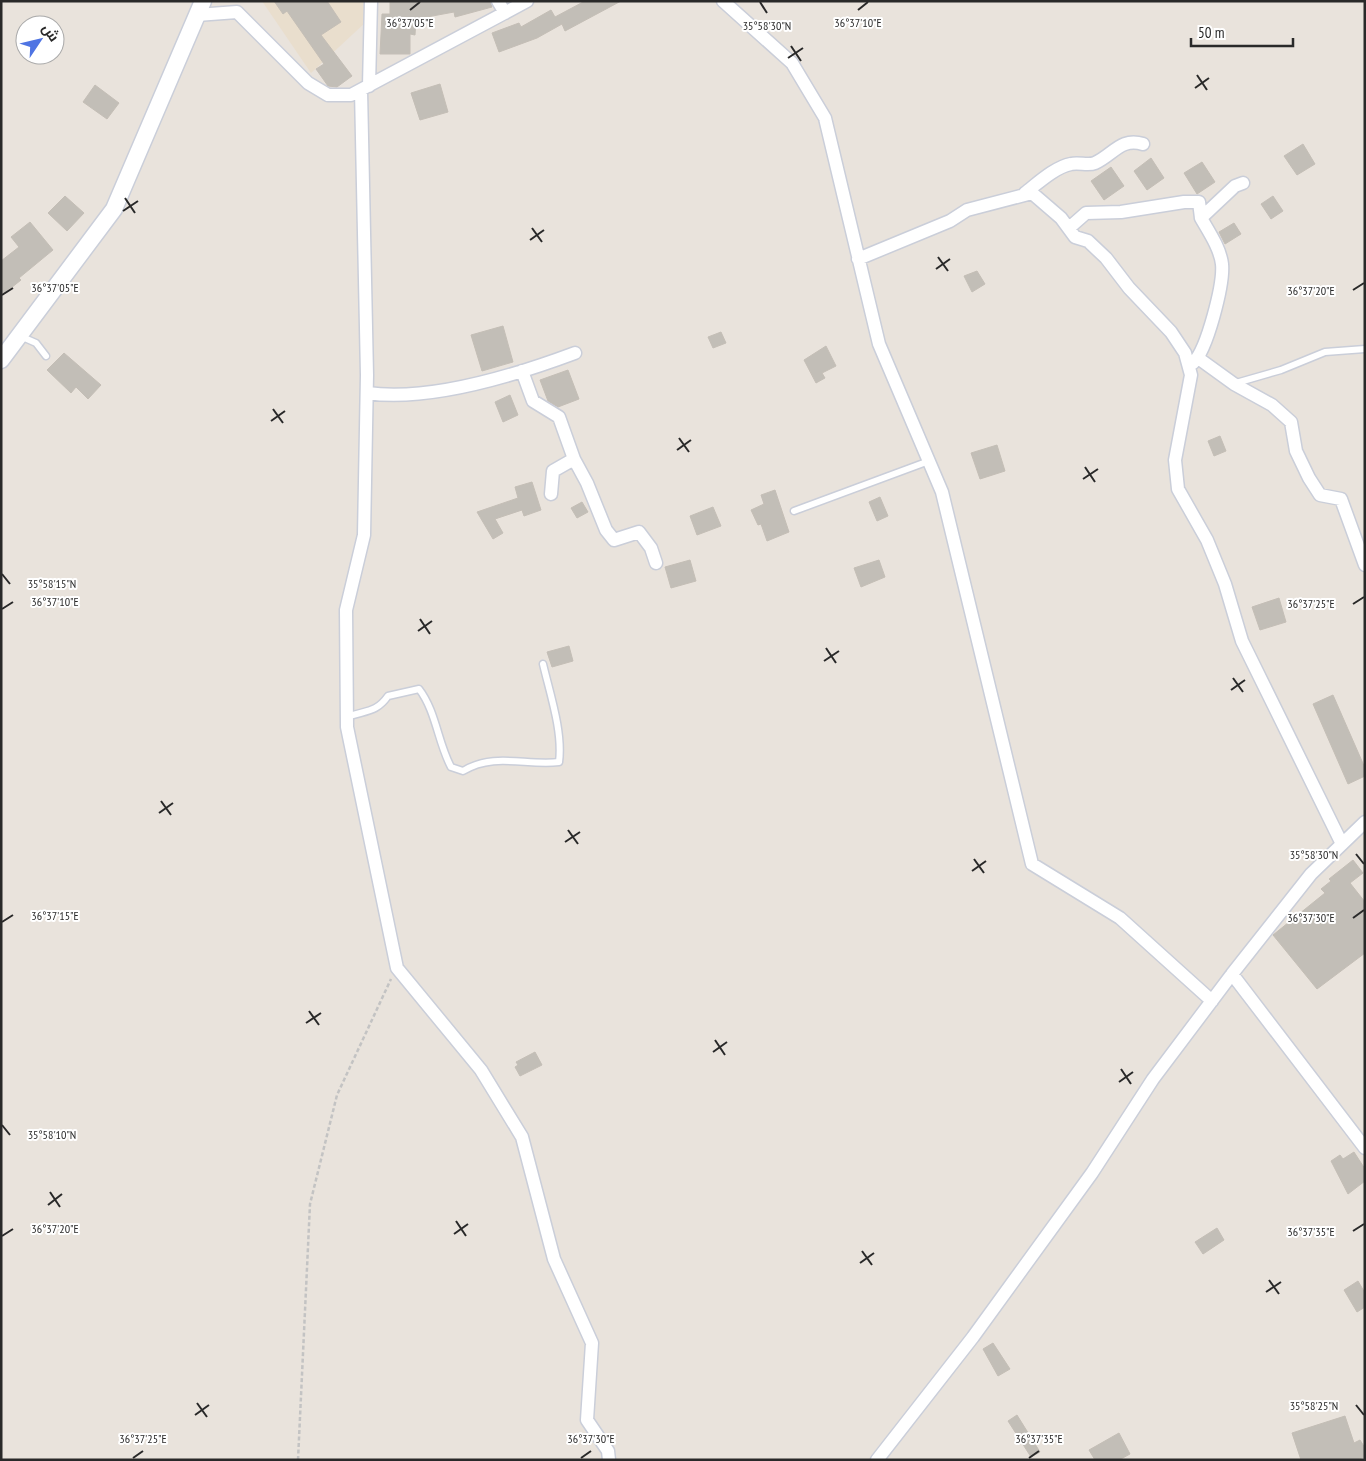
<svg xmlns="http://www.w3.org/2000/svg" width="1366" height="1461" viewBox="0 0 1366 1461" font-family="'PT Sans Narrow',Cairo,sans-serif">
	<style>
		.education { fill: #e9decd }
		.building { fill: #c2beb7; stroke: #c4beb6 }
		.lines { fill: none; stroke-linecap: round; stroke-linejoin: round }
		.service-casing { stroke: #caced9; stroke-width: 9 }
		.minor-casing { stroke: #caced9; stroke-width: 15 }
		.tertiary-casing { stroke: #caced9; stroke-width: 19 }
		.path { stroke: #c3c3c3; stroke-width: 2.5; stroke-dasharray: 4 2.5; stroke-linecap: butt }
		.service { stroke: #fff; stroke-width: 6 }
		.minor { stroke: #fff; stroke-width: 12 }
		.tertiary { stroke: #fff; stroke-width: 16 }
		.ticks { fill: none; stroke: #292929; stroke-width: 2 }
		.ticks-label { font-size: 12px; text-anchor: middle; fill: #292929; stroke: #fff; stroke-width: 4; stroke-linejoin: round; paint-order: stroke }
	</style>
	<rect width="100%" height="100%" fill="#e9e3dc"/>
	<path class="education" d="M262,1H369L367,21L311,73Z"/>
	<path class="building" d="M274,1H327L341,22L321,35L352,76L337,87L328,86L316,69L324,64L287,11L283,14Z
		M390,1H490L492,7L455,17L454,12L416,19L415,35L410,34V54H380L382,14H390Z
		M585,1H621L565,31L562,24L537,38L499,52L492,33L519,23L521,27L551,10L555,17Z
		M440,84L448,112L420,120L411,93Z
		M95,85L119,103L107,119L83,102Z
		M1303,144L1315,164L1297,175L1284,156Z
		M1151,158L1164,178L1147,190L1134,171Z
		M1202,162L1215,182L1197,194L1184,173Z
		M1111,167L1124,186L1104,200L1091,181Z
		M65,196L84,213L67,231L48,213Z
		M1273,196L1283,211L1271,219L1261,204Z
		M30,222L53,250L19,278L21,280L1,296V261L19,247L11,237Z
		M1234,223L1241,234L1225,244L1219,232Z
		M977,271L985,284L972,292L964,276Z
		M503,326L513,362L482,371L471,335Z
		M721,332L726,343L713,348L708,337Z
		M826,346L836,366L822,373L825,378L816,383L804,360Z
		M64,353L101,385L88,399L76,387L71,393L47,370Z
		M568,370L579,399L558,407L548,401L540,380Z
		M510,395L518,415L503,422L495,402Z
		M1220,436L1226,451L1214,456L1208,441Z
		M997,445L1005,471L980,479L971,453Z
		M532,482L541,510L524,516L522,510L495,519L503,533L493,539L477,512L518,498L515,487Z
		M775,490L789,532L767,541L761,524L758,525L751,510L764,504L761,495Z
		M880,497L888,516L877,521L869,502Z
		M582,502L588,512L577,518L571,508Z
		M713,507L721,526L697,535L690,516Z
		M690,560L696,581L671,588L665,567Z
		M879,560L885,577L861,587L854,568Z
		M1279,598L1286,622L1260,630L1252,607Z
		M569,646L573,661L552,667L547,652Z
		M1333,695L1365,768V776L1348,784L1313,704Z
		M1353,860L1363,873L1350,883L1365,902V953L1317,989L1273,935L1325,893L1321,889L1331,881L1329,879Z
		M535,1052L542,1065L520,1076L515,1067L518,1065L516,1062Z
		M1354,1152L1365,1169V1181L1348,1194L1331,1161L1340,1155L1343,1159Z
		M1217,1228L1224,1240L1203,1254L1195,1242Z
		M1358,1281L1365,1293V1307L1357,1312L1344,1290Z
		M993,1343L1010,1369L998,1376L983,1349Z
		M1017,1415L1040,1452L1031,1457L1008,1421Z
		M1345,1416L1354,1443L1360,1440L1365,1448V1457L1356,1460H1301L1292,1433Z
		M1119,1433L1130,1454L1119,1460H1095L1089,1450Z"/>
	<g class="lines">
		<g class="service-casing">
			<path id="service" d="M20,336L36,343L46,356
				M1236,383L1281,370L1325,352L1365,349
				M794,511L929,461
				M347,717C366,710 376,713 388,696L419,689C436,711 438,743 451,767L463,771C494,752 526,766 559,762C563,732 550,694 543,664"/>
		</g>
		<g class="minor-casing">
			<path id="minor" d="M498,1L505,13
				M723,1L792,63L825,118L879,344L942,492L1032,864L1120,918L1212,1001
				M197,15L237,12L308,83L328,95H351L527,1
				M369,86L371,1
				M361,90L367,375L364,535L346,610L347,727L397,968L481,1070L522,1137L554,1259L592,1343L587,1420L608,1451L609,1460
				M1025,193C1038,183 1055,167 1071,164C1079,162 1088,166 1095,163C1113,155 1121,137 1143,144
				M1069,228L1086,213L1121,212L1184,202H1199L1201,218
				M858,259L950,221L967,210L1032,193L1061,218L1075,237L1088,241L1106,258L1129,288L1171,332L1185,353L1191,375L1175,460L1178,489L1207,540L1225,584L1242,641L1342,844
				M1198,358L1234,384L1272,405L1291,422L1296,451L1309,478L1320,495L1341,499L1365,565
				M1193,363C1207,350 1224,284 1222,264C1220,248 1209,232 1201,218L1235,186L1243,183
				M522,371L533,401L559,417L574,459L553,471L551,494
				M367,393C429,402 516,375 575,353
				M574,459L587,483L606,530L614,540L639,532L651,548L656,563
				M1232,974L1365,1148
				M877,1460L973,1337L1092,1173L1153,1079L1232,974L1311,874L1365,822"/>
		</g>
		<g class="tertiary-casing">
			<path id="tertiary" d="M1,360L114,209L203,1"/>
		</g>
		<path class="path" d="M298,1460L310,1204L337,1095L391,979"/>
		<use href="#service" class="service"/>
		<use href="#minor" class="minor"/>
		<use href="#tertiary" class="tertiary"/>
	</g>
	<path class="ticks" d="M760,2L767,13M410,10L420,2M858,10L868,2M791,46L801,61M788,58L803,48M1197,75L1207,90M1195,88L1209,78M125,198L135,213M123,211L138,201M532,228L542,242M530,240L544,230M938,257L948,271M936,269L950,259M1353,290L1364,283M2,295L13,288M273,409L283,423M271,421L285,411M679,438L689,452M677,450L691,440M1085,467L1095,482M1083,479L1098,469M2,574L10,584M1353,604L1364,597M2,609L13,602M420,619L430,634M418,631L432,621M826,648L836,663M824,661L839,651M1233,678L1243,692M1231,690L1245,680M161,801L171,815M159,813L173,803M568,830L578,844M565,842L580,832M1356,854L1364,864M974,859L984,873M972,871L986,861M1353,918L1364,910M2,922L13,915M309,1011L319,1025M306,1023L321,1013M715,1040L725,1055M713,1052L727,1042M1121,1069L1131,1084M1119,1082L1133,1072M2,1125L10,1135M50,1192L60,1207M48,1205L62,1194M456,1221L466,1236M1353,1231L1364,1224M454,1234L468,1224M2,1236L13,1229M862,1251L872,1265M860,1263L874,1253M1269,1280L1279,1294M1266,1292L1281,1282M197,1403L207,1417M1356,1405L1364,1415M195,1415L209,1405M133,1458L143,1451M581,1458L591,1451M1029,1458L1039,1451"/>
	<g class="ticks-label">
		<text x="410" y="27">36°37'05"E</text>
		<text x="858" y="27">36°37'10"E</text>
		<text x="767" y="30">35°58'30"N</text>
		<text x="55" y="292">36°37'05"E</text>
		<text x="1311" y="295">36°37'20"E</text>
		<text x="52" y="588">35°58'15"N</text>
		<text x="55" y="606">36°37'10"E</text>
		<text x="1311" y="608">36°37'25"E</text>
		<text x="1314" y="859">35°58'30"N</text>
		<text x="55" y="920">36°37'15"E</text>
		<text x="1311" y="922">36°37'30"E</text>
		<text x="52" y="1139">35°58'10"N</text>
		<text x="55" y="1233">36°37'20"E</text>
		<text x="1311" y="1236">36°37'35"E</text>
		<text x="1314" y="1410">35°58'25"N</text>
		<text x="143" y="1443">36°37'25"E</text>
		<text x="591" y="1443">36°37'30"E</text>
		<text x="1039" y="1443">36°37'35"E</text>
	</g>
	<rect width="1366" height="1461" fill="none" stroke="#292929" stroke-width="5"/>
	<g transform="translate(40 40) rotate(55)"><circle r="24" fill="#ffffff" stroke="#a9a9a9"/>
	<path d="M0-4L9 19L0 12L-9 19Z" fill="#4f74e3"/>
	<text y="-8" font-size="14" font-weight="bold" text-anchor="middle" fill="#292929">ش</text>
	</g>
	<path d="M1191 38v8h102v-8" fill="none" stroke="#292929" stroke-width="2.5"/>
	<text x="1198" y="38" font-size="15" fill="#292929" stroke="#ffffff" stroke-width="4" paint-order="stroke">50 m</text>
</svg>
